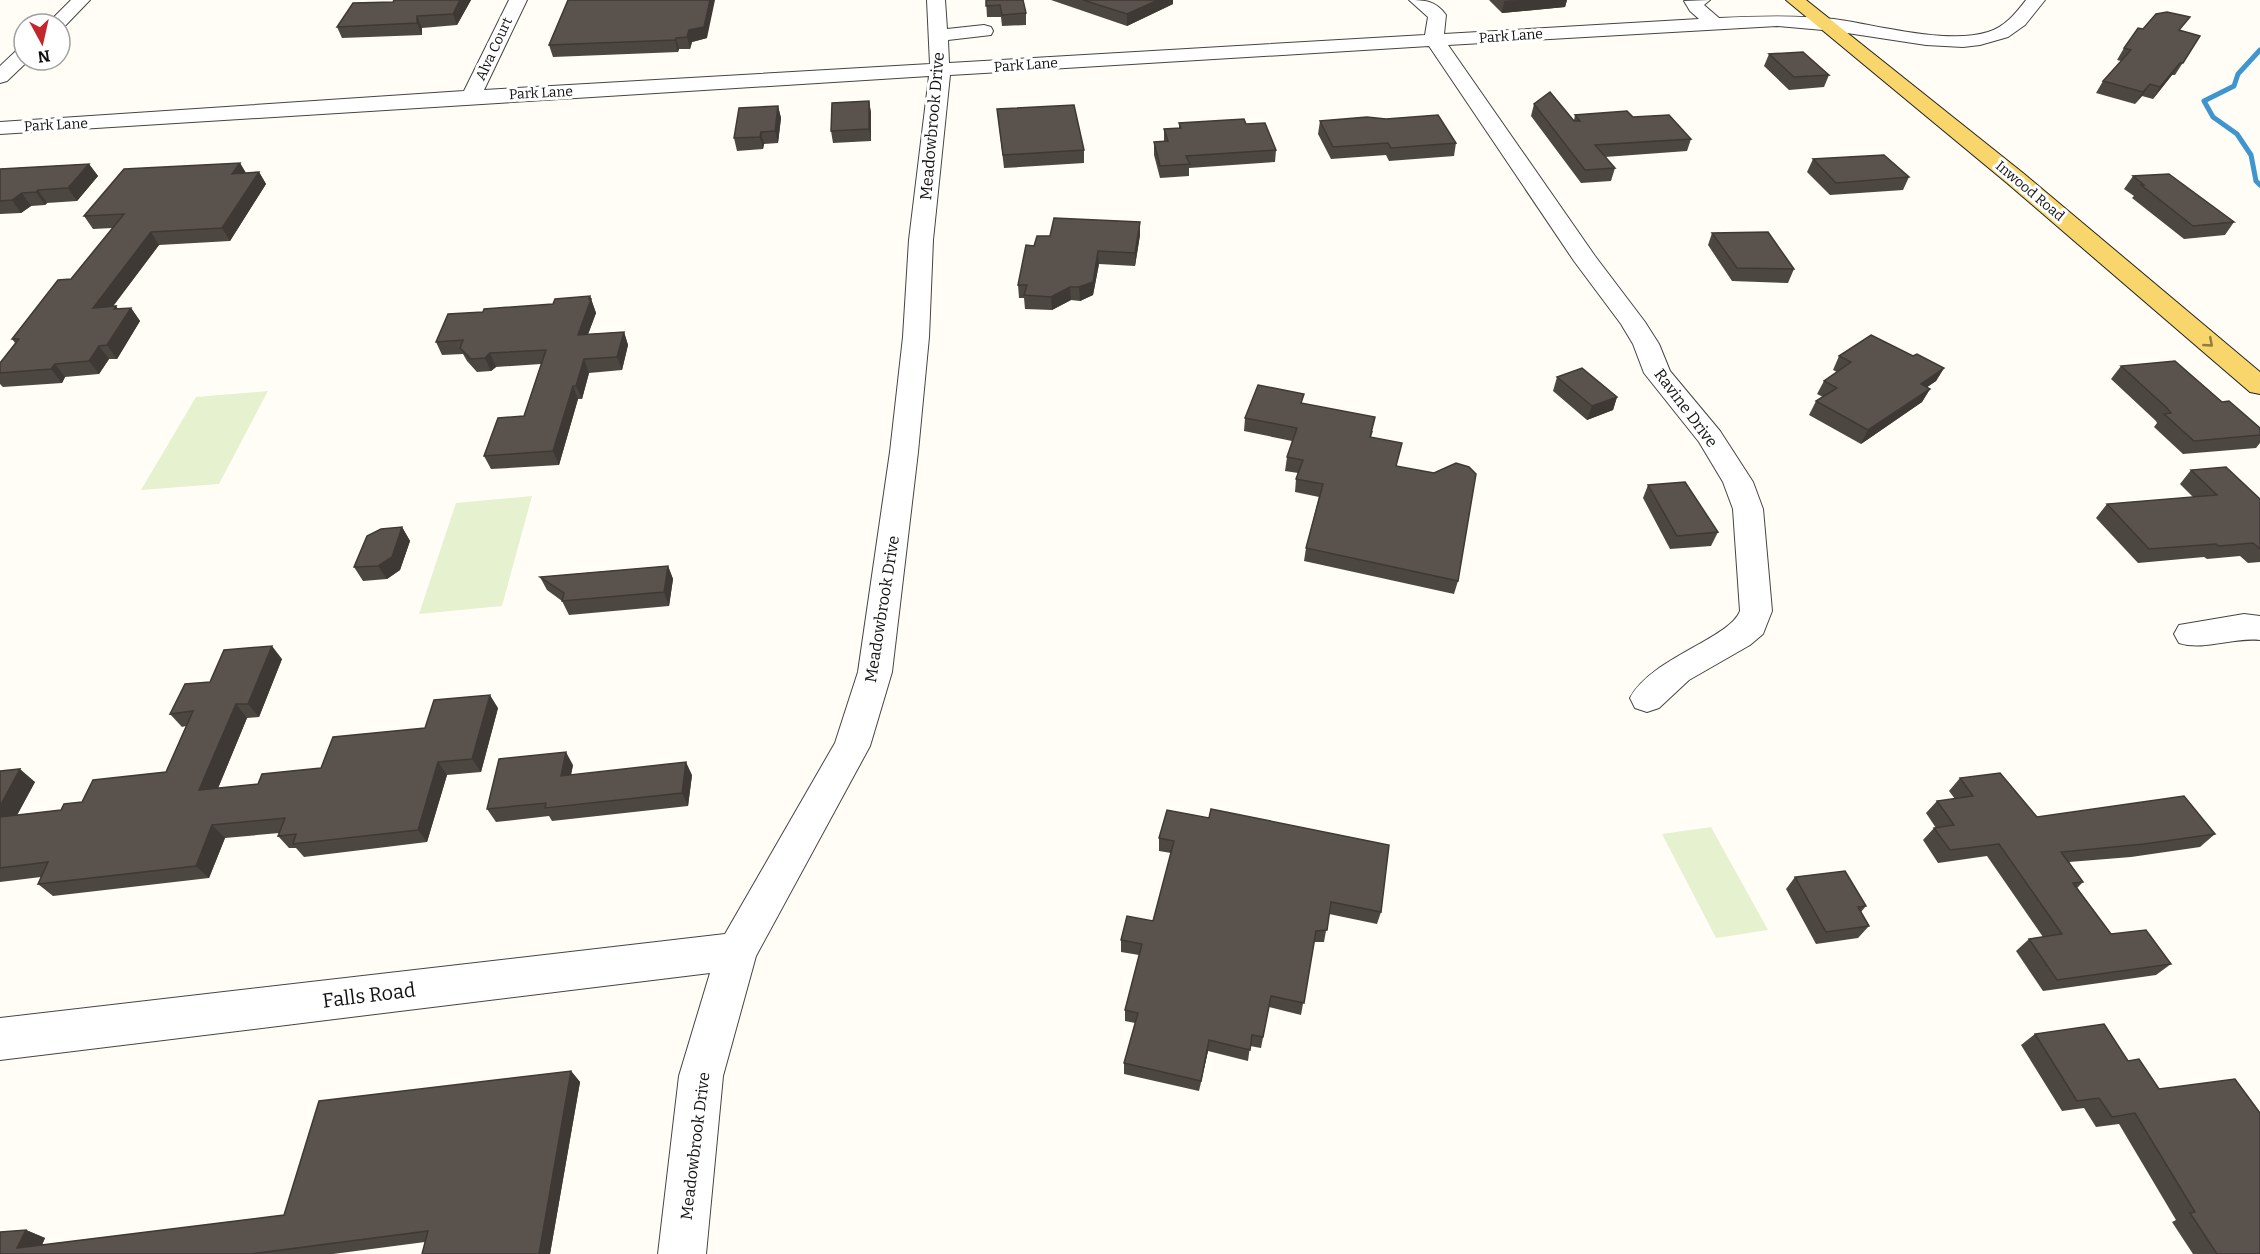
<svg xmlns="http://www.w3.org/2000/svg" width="2260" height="1254" viewBox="0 0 2260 1254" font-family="Bitter,serif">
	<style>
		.pitch { fill: #e6f2cf }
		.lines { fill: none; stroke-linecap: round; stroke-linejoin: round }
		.stream { stroke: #3f96cf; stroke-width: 5 }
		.minor-casing { stroke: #444; stroke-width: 2 }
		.major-casing { stroke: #222; stroke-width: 2 }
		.minor { fill: #fff; fill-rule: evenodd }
		.major { fill: #f9d66b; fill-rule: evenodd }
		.wall { fill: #4d4742 }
		.shaded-wall { fill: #3f3936 }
		.building { fill: #5a524d; stroke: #3f3936; stroke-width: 1.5 }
		.oneway { stroke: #917d42 }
		.labels { text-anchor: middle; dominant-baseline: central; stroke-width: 6; stroke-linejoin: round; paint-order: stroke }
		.far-street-label { font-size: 14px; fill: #111; stroke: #fff }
		.street-label { font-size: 16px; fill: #111; stroke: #fff }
		.near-street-label { font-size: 20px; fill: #111; stroke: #fff }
	</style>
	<rect width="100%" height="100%" fill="#fffdf5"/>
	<path class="pitch" d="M268,391L219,484L141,490L196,397Z
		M532,496L502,606L419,614L456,503Z
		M1711,827L1768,930L1716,938L1662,834Z"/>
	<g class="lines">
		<path class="stream" d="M2260,50L2238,74L2234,86L2204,101L2213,117L2237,134L2251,155L2256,181L2260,185"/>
		<g class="minor-casing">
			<path id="minor" d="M71,0H90L63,28L60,29V24H47Z
				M509,0H527L484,90L930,64L927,0H945L947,29L984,25L991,27L993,31L991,35L948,40L949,63L1425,35L1428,17L1409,0C1425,0 1436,1 1446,15L1444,34L1699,19L1690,11L1684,1L1710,0L1704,5L1719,18C1758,16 1795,15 1834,19C1877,25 1947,45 1988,32C2005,27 2016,13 2026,0H2045L2025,25L2008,37L1980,45L1963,47L1926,45L1834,31L1777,26L1448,45L1595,256L1645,322L1659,344L1670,371L1720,431L1753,482L1763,509L1772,611L1763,634L1750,645L1689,680L1659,708L1647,712L1635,708L1630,698C1651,658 1729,639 1740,611L1733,509L1723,482L1699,442L1644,373L1633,344L1621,324L1574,261L1429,46L950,75L933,240L929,337L918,452L892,672L870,746L756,956L723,1076L706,1254H658L679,1076L710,973L0,1060V1018L725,934L835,743L858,672L890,452L903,337L909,240L929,76L0,134V122L464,91Z
				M24,48V60H29L7,81L0,83V66L17,50Z
				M2244,614L2260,616V640C2233,637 2205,651 2179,643L2174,634L2179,625Z"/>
		</g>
		<g class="major-casing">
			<path id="major" d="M1786,0H1806L2023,173L2260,372V394L2250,392L2007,183Z"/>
		</g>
		<use href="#minor" class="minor"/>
		<use href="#major" class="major"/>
	</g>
	<path class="wall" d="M394,0H471L457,25L422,28V35L342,38L337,27L393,2Z
		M568,0L707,38L692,42L690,49H679L678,52L553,57L549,45Z
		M986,0L1026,13V25L1002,26L1001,17H987Z
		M1051,0H1173V4L1127,26Z
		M1489,0H1567L1565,7L1502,13Z
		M2143,29L2181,31L2200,36L2175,75H2172L2153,99L2142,96L2135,104L2096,93L2103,81L2121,61L2117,60L2124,48Z
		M1769,54L1829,75L1824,87L1789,90L1764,66Z
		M869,101L871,113V141L833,143L831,131Z
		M1534,104L1574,120L1575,115L1633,117L1691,139L1687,151L1605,157L1615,168L1611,181L1581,183L1531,116Z
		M778,106L781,118L778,143L764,144L763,149L737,151L734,138Z
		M997,109L1084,150V163L1004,168Z
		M1320,121L1456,143L1454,156L1389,161L1386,155L1331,159L1318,134Z
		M1179,123L1246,124L1276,150L1275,162L1189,168V176L1160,178L1154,155V142H1164V129L1179,128Z
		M1813,159L1909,177L1903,190L1830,195L1807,172Z
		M240,163L246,173L259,172L266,184L230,241L159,245L113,306H116L118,309L131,308L140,321L117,359H109L99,374L65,377L62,383L3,387L0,384V363L15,343L12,339L71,279L113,228L93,229L84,216Z
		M89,164L98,176L77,201L47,203L45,205L31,206L21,213L0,214V169Z
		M2133,176L2234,222L2225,235L2184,239L2132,198L2134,196L2124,189Z
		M1712,233L1794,269L1788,283L1732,281L1708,245Z
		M1140,235L1135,266L1099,264L1093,295L1080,301L1071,300L1052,310L1025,309L1024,298H1019L1018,285L1050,236Z
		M590,296L596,313L588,334L624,332L628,345L622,370L589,373L582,399H578L559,465L491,469L484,456L524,416L541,364L496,367L491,371L477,372L467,361L463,354L442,355L436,342L483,312L553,304Z
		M1839,356H1913L1944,368L1936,381L1927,387L1930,389L1922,402L1861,444L1809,415L1816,401L1823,397L1817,394L1824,381L1837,372L1833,370Z
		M2121,366L2222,402L2260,428V443L2256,448L2183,454L2154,427L2157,423L2156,421L2111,379Z
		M1557,377L1617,397L1613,410L1587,420L1553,391Z
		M1303,404L1373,431L1371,437L1396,466L1458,581L1454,594L1304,561L1306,548L1319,497L1295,492L1296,479L1298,473L1285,471L1287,457L1292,441L1244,431L1245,418Z
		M2191,470L2260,499V562L2248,563L2240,556L2207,559L2204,557L2138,563L2096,518L2107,504L2193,497L2180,484Z
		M1648,485L1718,532L1711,546L1670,549L1643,498Z
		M402,527L410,541L400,570L387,579L363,581L354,567Z
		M668,566L673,579L669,606L569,615L562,601L547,590L540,577Z
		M282,659L259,717L247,718L218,788L258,784L321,768L425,728L498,708L481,772L447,775L427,842L304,857L296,848H289L278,836L279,833L225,838L209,878L53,896L38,884L41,877L0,882V771L35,782L17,815L61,810L166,772L186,726L182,727L170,714L210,682Z
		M573,765L571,775H692L688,806L552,821L549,816L496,822L487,809Z
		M1960,778L2037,817L2215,834L2200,847L2131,857L2069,862L2083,882L2077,888L2111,934L2171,964L2156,975L2043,991L2016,951L2029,939L2043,937L1987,856L1938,863L1923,840L1934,828H1936L1926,813L1937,801L1955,799L1949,791Z
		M1167,810L1381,912L1377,924L1329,914L1324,942H1314L1301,1015L1269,1007L1261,1048L1250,1046L1248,1061L1208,1051L1199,1091L1124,1074V1063L1135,1023L1125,1021V1010L1139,955L1121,952V940L1153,921L1171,853L1159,851V838Z
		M1795,877L1866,906L1861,912L1869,926L1858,938L1816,944L1786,889Z
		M2035,1034L2128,1061L2260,1254H2193L2172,1222L2176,1220L2119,1124L2096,1127L2084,1108L2062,1111L2021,1045Z
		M571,1071L580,1082L550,1254H422L425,1242L333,1254H0L26,1230L45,1238L42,1245L284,1215Z"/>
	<path class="shaded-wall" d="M460,0H471L457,25L453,14Z
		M710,0H715L707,38L692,42L690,49L687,37L689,30Z
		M1158,0H1173V4L1127,26V14Z
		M1517,0H1567L1565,7L1502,13L1504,1Z
		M417,16L422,28V35L417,23Z
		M676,38L679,49L678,52L675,40Z
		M2180,63L2172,75L2153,99L2160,87Z
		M2150,84L2142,96L2135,104L2143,92Z
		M869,101L871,113V141L869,129Z
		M778,106L781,118L778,143L775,131Z
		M761,132L764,144L763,149L760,137Z
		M240,163L247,175L232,174Z
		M89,164L98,176L77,201L68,188Z
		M259,172L266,184L230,241L222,228Z
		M38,190L47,203L45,205L36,192Z
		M22,193L31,206L21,213L12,200Z
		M1140,222V235L1135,266V253Z
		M151,232L159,245L102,321L93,308Z
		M1098,251L1099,264L1093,295L1080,301L1079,287Z
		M1070,287L1071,300L1052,310L1051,297Z
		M590,296L596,313L583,348L578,335Z
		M116,306L124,318L131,308L140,321L117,359L107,345L114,309Z
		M624,332L628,345L622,370L617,357Z
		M99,346L109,359L99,374L89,361Z
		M490,353L496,367L491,371L485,358Z
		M584,359L589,373L582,399L576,386Z
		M55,364L65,377L62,383L51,369Z
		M1944,368L1936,381L1913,397L1921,384Z
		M573,386L578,399L559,465L553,451Z
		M1930,389L1922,402L1861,444L1868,430Z
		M1617,397L1613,410L1587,420L1592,406Z
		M402,527L410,541L400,570L387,579L378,566Z
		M668,566L673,579L669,606L664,592Z
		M272,646L282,659L259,717L248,704Z
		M490,695L498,708L481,772L472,759Z
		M236,704L247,718L212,803L199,790Z
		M566,752L573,765L568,789L561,776Z
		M438,762L447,775L427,842L418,830Z
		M686,762L692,775L688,806L682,793Z
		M20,769L35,782L9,830L0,822V806Z
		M212,825L225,838L209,878L196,866Z
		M1209,1040L1208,1051L1199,1091L1201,1081Z
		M571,1071L580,1082L550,1254H539Z
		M26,1230L45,1238L38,1254L17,1248Z"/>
	<path class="building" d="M394,0H460L453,14L417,16V23L337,27L353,3L393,2Z
		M568,0H710L704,27L689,30L687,37L676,38L675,40L549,45Z
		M986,0H1023L1026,13L1002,15L1000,5L986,6Z
		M1083,0H1158L1127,14Z
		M2167,12L2190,17L2179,30L2200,36L2183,63H2180L2160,87L2150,84L2143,92L2103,81L2131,50L2124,48L2138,28L2143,29L2156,14Z
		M1803,52L1829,75L1794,77L1769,54Z
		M1550,92L1574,121H1580L1575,115L1627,111L1633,117L1669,115L1691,139L1595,145L1615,168L1585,170L1534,104Z
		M869,101V129L831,131L832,103Z
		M1074,105L1084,150L1003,155L997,109Z
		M778,106L775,131L761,132L760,137L734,138L739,108Z
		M1438,115L1456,143L1391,148L1388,143L1333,147L1320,121L1367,117L1386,119Z
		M1244,119L1246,124L1265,123L1276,150L1186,156L1190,164L1160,166L1154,142L1168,141L1164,129L1181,128L1179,123Z
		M1884,155L1909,177L1836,183L1813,159Z
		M240,163L232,174L259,172L222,228L151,232L93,308L116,306L114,309L131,308L107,345L99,346L89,361L55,364L51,369L0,373V363L19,339H12L58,280L71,279L124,214L84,216L124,169Z
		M89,164L68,188L38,190L36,192L22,193L12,200L0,201V169Z
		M2169,174L2234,222L2193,226L2141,185H2144L2133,176Z
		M1054,218L1140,222L1135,253L1098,251L1093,282L1079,287H1070L1051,297L1024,295L1027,285H1018L1026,245L1034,246L1037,236H1050Z
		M1768,232L1794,269L1737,268L1712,233Z
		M590,296L589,299H591L578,335L624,332L617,357L584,359L576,386H573L553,451L484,456L498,418L524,416L546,350L490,353L485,358L471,359L460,348L463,340L436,342L448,314L483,312L484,309L553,304L555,299Z
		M1871,335L1913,356L1917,354L1944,368L1921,384L1930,389L1868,430L1816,401L1837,388L1824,381L1851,362L1839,356Z
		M2175,361L2222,402L2229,401L2260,428V435L2194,441L2164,414L2171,413L2167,408L2121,366Z
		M1582,368L1617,397L1592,406L1557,377Z
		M1258,385L1304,394L1301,403L1375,417L1370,437L1402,443L1396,466L1434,473L1456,463L1469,467L1476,474L1458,581L1306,548L1323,484L1296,479L1303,460L1287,457L1297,428L1245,418Z
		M2226,467L2260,499V549L2253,543L2219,546L2216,544L2149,549L2107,504L2217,495L2191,470Z
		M1685,482L1718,532L1677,536L1648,485Z
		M402,527L392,557L378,566L354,567L367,536L381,529Z
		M668,566L664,592L562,601L564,593L540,577Z
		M272,646L248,704H236L199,790L258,784L262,774L321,768L333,737L425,728L434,700L490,695L472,759L438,762L418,830L293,844L296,834L278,836L285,818L212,825L196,866L38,884L48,862L0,868V817L61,810L64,804L82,802L93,780L166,772L193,711L170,714L185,684L210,682L224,650Z
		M566,752L561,776L686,762L682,793L545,808L546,803L487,809L499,759Z
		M20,769L0,806V771Z
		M2000,773L2037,817L2184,796L2215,834L2144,844L2061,852L2083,882L2073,883L2111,934L2146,930L2171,964L2057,980L2029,939L2062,934L1999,844L1950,850L1934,828L1954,825L1937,801L1973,796L1960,778Z
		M1211,809L1389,845L1381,912L1331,902L1327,930L1316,931L1304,1003L1271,996L1263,1037L1252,1035L1250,1050L1209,1040L1201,1081L1124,1063L1138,1013L1125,1010L1142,944L1121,940L1127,916L1153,921L1174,841L1159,838L1167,810L1209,818Z
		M1845,871L1866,906L1858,907L1869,926L1826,932L1795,877Z
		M2104,1024L2128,1061L2139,1059L2159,1089L2235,1079L2260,1113V1254H2217L2190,1213L2195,1212L2135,1113L2112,1117L2099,1098L2077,1101L2035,1034Z
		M571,1071L539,1254H422L428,1231L251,1254H0V1232L26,1230L17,1248L284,1215L319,1101Z"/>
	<defs><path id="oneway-chevron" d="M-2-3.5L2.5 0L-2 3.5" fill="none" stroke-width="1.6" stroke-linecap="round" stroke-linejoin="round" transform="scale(1.5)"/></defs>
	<use class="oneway" href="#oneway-chevron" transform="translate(2209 343) rotate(41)"/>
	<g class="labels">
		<g class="far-street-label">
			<text transform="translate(1511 36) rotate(-4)">Park Lane</text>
			<text transform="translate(494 49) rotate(-65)">Alva Court</text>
			<text transform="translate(1026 65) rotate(-4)">Park Lane</text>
			<text transform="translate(541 93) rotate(-3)">Park Lane</text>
			<text transform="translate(56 125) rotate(-3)">Park Lane</text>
			<text transform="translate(2030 191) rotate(40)">Inwood Road</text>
		</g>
		<g class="street-label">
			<text transform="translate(932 126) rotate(-85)">Meadowbrook Drive</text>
			<text transform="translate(1686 408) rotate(53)">Ravine Drive</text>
			<text transform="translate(882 609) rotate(-81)">Meadowbrook Drive</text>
			<text transform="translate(695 1146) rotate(-83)">Meadowbrook Drive</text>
		</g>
		<g class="near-street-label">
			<text transform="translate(369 995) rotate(-7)">Falls Road</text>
		</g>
	</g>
	<g transform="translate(42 42) rotate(172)"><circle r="28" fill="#ffffff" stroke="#a0a0a0" stroke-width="1.5"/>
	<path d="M0-4.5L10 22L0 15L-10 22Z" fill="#c4262e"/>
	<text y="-9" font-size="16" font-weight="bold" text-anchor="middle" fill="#111111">N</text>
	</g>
</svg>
